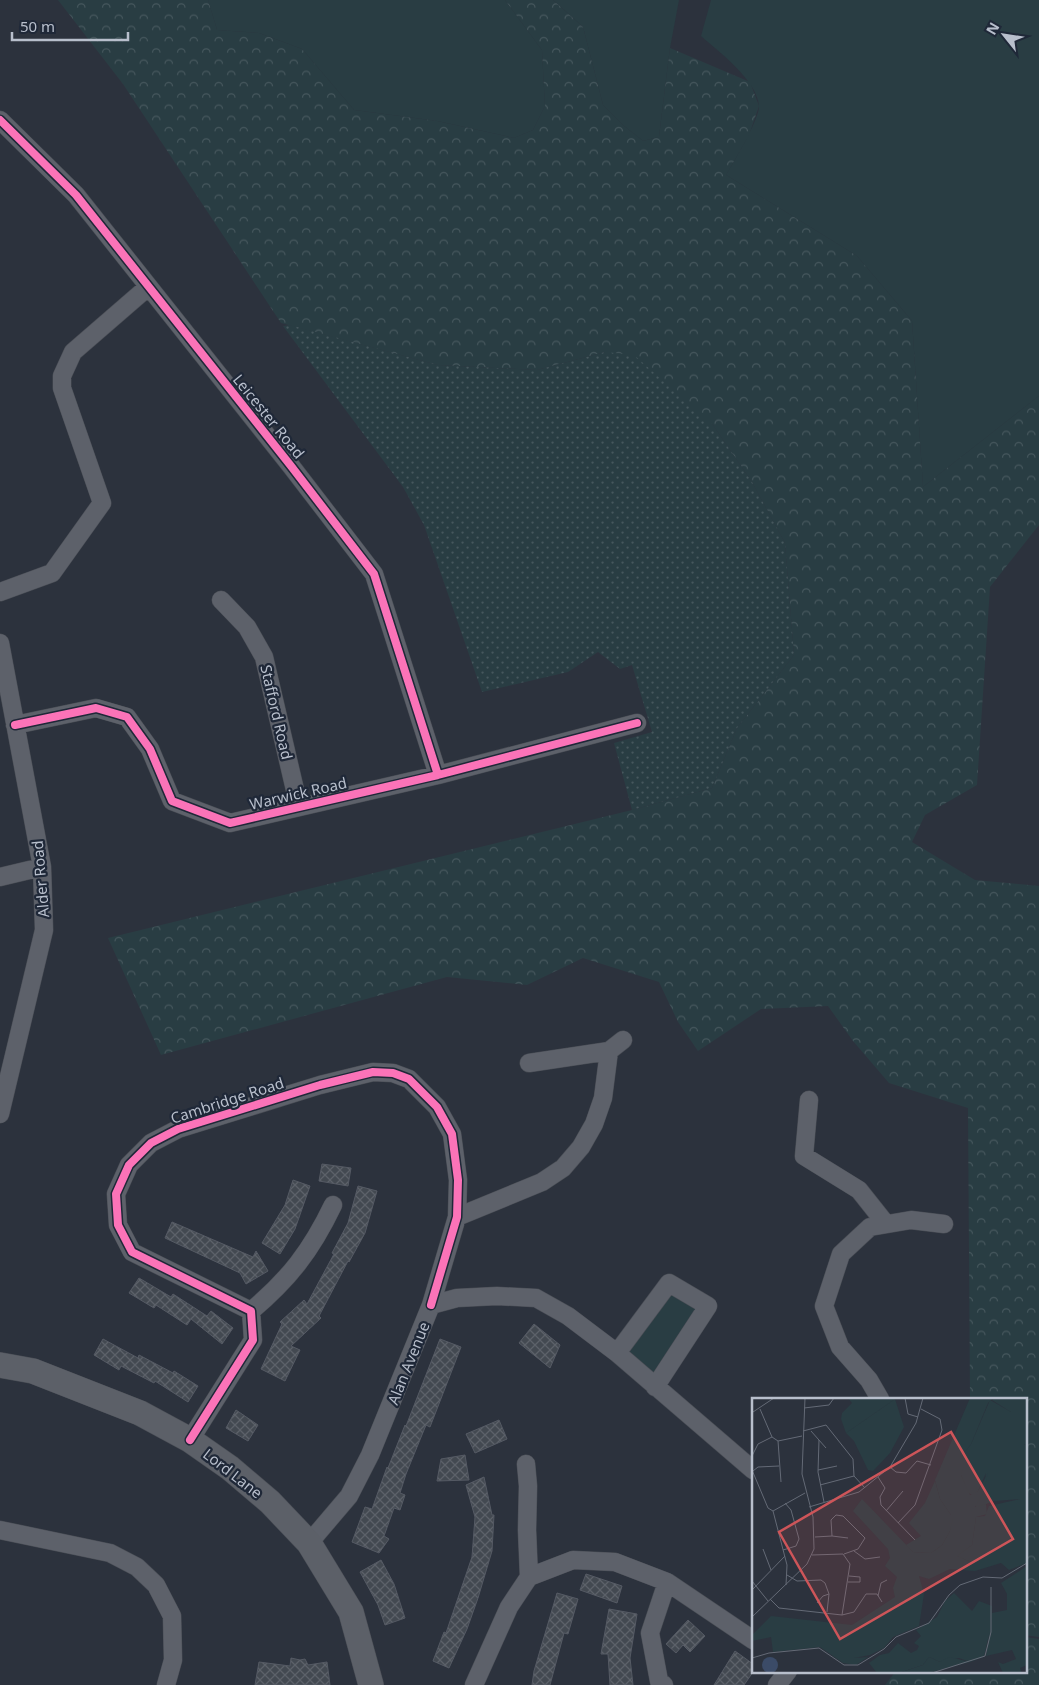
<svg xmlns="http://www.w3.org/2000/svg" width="1039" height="1685" viewBox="0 0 1039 1685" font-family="'Noto Sans',sans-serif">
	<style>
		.green { fill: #293d43 }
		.forest { fill: url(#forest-crowns) }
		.park { fill: url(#park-dots) }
		.building { fill: url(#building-cross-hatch); stroke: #555a64 }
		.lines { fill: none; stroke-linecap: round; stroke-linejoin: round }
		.street-casing { stroke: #494d55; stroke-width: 19 }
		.secondary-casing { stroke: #494d55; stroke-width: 26 }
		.street { stroke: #5d616a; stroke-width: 18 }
		.secondary { stroke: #5c6068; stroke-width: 25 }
		.cycleway-casing { stroke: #1f2838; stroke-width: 11 }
		.cycleway { stroke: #fb73b8; stroke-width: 8 }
		.labels { text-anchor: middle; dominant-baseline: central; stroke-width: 4.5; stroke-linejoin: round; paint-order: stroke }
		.street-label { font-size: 15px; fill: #b8bfcc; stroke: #1f2838 }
		.inset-road { fill: none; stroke: #646a76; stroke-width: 1 }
		.view { fill: #cd5559; fill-opacity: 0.15; stroke: #cd5559; stroke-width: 2.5 }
		.inset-edge { fill: none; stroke: #b8bfcc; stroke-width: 2.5 }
	</style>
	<defs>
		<pattern id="forest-crowns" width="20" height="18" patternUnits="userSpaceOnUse" patternTransform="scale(1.25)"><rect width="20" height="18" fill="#293d43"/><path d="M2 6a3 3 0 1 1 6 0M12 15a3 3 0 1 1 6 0" fill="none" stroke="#46575d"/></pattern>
		<pattern id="park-dots" width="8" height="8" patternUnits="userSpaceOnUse" patternTransform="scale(1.25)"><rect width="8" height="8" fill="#293d43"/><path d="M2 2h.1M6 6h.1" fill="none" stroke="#46575d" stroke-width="1.8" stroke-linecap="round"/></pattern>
		<pattern id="building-cross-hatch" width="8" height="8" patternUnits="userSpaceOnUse" patternTransform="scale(1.25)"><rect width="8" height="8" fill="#434951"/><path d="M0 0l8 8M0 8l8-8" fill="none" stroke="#5c6169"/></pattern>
	</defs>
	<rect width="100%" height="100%" fill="#2c323d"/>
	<path class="green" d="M208,0H505L542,50L545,106L533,130L514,138L437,121L354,110L302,49L259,33L217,30Z
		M553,0H679L670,48L659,137L643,141L624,126L603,105L583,27Z
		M711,0H1039V396L923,487L912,321L857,256L726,175C734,161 759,120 759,106C757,80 719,52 701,36Z
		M671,1291L699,1304L696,1316L654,1382L623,1354Z"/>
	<path class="forest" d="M58,0H208L217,30L259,33L302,49L354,110L437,121L514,138L533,130L545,106L542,50L505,0H553L583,27L603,105L624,126L643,141L659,137L670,48L750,82L759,106L749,135L726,175L857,256L912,321L923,487L1039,396V525L990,587L977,785L925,815L912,842L975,880L1039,886V1637L1025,1635V1399H970L968,1108L889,1083L853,1041L828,1006L761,1009L698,1051L678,1022L659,982L583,958L527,985L447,977L161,1055L108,938L632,810L712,788L737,728L794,655L785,543L752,482L713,425L605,352L537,370L438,365L281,323L123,84Z
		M1025,1637L1039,1639V1685H885L896,1671H1025Z"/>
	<path class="park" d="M290,325L438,365L537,370L605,352L634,355L713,425L752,482L785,543L794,655L737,728L712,788L632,810L614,743L652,732L632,665L620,669L598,652L568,672L482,692L424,525L403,487L283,326Z"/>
	<path class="building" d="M322,1164L351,1168L348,1186L319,1181Z
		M293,1180L310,1186L295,1229L280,1254L262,1243L285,1205Z
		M358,1186L377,1191L365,1233L349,1262L348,1261L319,1316L321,1318L291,1346L300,1350L285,1381L261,1369L282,1324L280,1322L304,1300L307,1304L334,1254L332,1253L348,1223Z
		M172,1222L253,1257L256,1251L268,1271L246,1284L240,1273L165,1238Z
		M139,1278L171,1297L173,1294L207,1316L211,1311L233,1328L222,1344L191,1319L187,1325L156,1305L154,1308L129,1293Z
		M534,1324L560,1345L550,1368L519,1343Z
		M103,1339L138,1358L139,1355L173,1373L174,1371L198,1386L188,1402L155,1381L154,1383L121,1366L119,1370L94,1355Z
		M440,1339L461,1347L430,1427L426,1425L406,1474L400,1493L405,1495L400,1510L394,1508L384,1536L389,1539L379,1553L352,1542L365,1507L372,1509L387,1467L388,1468L405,1425L406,1426Z
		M236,1410L258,1425L248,1441L226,1428Z
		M499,1420L507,1439L475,1453L466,1434Z
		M465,1455L469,1480L437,1481L441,1459Z
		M484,1477L492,1515H494L492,1551L478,1598L467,1629L449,1668L433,1661L444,1632L446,1633L472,1557L475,1517L466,1485Z
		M381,1560L394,1584L405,1618L385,1625L378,1605L360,1572Z
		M586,1574L622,1586L617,1603L580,1590Z
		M557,1593L578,1599L568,1634L564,1633L550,1685H532L534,1671Z
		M609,1609L637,1614L630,1658L633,1685H610L608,1654H601Z
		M688,1620L705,1636L690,1652L683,1645L676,1653L666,1644Z
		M735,1651L753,1664V1672L744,1685H714Z
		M291,1658L300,1660L305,1659L308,1665L327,1662L330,1685H255L259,1662L290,1666Z"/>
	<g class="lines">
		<g class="street-casing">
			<path id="street" d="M0,120L76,195L291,466L374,574L438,775
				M0,592L52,573L102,503L62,388V376L73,352L148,287
				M221,600L247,627L264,657L299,807
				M0,643L42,867L44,930L0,1114
				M15,725L96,708L127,717L150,749L172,801L230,823L438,775L637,723
				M0,877L42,867
				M529,1063L609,1051L623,1040
				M809,1100L804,1156L859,1190L886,1224
				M457,1217L542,1182L563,1168L581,1147L594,1124L603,1098L609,1051
				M251,1311C289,1279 311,1251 333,1205
				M617,1353L669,1283L708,1306L655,1387
				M880,1399L869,1380L840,1347L824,1306L841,1254L870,1227L911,1220L944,1224
				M190,1440L253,1340L251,1311L132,1252L118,1225L116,1194L129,1165L151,1143L178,1129L320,1085L373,1072L393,1073L409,1079L437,1107L452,1134L458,1180L457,1217L431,1305
				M526,1464L528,1486L527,1530L529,1577
				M0,1530L110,1553L137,1567L156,1585L172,1616L173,1660L166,1685
				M309,1543L349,1496L370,1455L431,1305L457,1298L497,1296L536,1298L568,1316L617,1353L753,1470
				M474,1685L509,1607L529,1577L573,1560L615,1562L667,1582L753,1640
				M664,1685L659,1681L650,1633L667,1582
				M777,1685L788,1671"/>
		</g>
		<g class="secondary-casing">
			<path id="secondary" d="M0,1365L33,1371L140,1413L190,1440L230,1468L270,1502L309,1543L351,1612L371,1685"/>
		</g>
		<use href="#street" class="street"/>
		<use href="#secondary" class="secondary"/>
		<g class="cycleway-casing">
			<path id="cycleway" d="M0,120L76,195L291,466L374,574L438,775
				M15,725L96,708L127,717L150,749L172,801L230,823L438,775L637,723
				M190,1440L253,1340L251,1311L132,1252L118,1225L116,1194L129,1165L151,1143L178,1129L320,1085L373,1072L393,1073L409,1079L437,1107L452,1134L458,1180L457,1217L431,1305"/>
		</g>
		<use href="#cycleway" class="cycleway"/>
	</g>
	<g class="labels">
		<g class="street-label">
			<text transform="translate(269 416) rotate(51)">Leicester Road</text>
			<text transform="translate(277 712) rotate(77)">Stafford Road</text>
			<text transform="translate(298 793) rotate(-13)">Warwick Road</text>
			<text transform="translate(40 879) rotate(-95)">Alder Road</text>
			<text transform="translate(227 1100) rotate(-18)">Cambridge Road</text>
			<text transform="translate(408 1363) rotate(-68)">Alan Avenue</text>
			<text transform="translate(233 1473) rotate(38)">Lord Lane</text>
		</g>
	</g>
	<g transform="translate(752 1398)">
		<rect width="275" height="275" fill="#2c323d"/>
		<path d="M243,0H275V47L272,46L275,48V165L257,172L249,165H221L204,158L220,147L224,119L233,118L237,108L268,101L242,103L224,110V102L231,96L234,75L226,93L221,97L216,95L209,77V58L219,46L238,2L259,14L240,2ZM143,1L152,29L138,55L121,73L116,72L102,43L94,35ZM275,168V267L268,270L270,275H251L246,264L251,266L264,261L260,252L234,258L237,236L232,259L218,264L207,260L188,264L177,259L171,267L147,275H125L117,265L128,257L137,255L146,245L159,255L165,252L167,248L162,245L169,238L164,232L185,219L193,203L202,195L220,213L227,203L240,208V215L255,212V196L249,185Z" fill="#293d43"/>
		<path d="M218,0H241L236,5L219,46L209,59L212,68L209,77L218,97L226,93L236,75L231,96L223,109L234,106L235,116L224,119L220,147L205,158L221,165H249L223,173L198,171L177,181L167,178L172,196L167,228L141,239L132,250L118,257L102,260L116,259L104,267L91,265L68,249L21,254L19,239L0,243V237L19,218L100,227L143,199L141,190L145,179L133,168L138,160L136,151L101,113L110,101L161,154L179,155L190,147L198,133L199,117L188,101L183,82ZM177,259L188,264L197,259L218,264L176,275H147L171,267Z" fill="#293d43"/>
		<path d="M96,0H143V1L94,35L89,21L90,15L100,5Z" fill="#293d43"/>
		<path d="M183,83L188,101L201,120L198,133L190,147L179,155L161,154L154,147L169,138L157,125L173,105Z" fill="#293d43"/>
		<path d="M10 267a8 8 0 1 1 16 0a8 8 0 1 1-16 0Z" fill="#3b4b67"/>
		<path class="inset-road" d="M153,0L156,16L166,19M52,10L77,7L82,0M8,11L20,39L26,43M1,14L22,0M51,33L74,27L101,61L102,78L68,87M59,33L74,50M67,42L66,74L72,104M26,43L29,84M26,43L50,38M0,58L6,46L20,39M138,69L144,74L154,75L165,63L179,67M0,72L16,110L21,113M66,72L85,68M1,73L6,69L27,68M102,78L113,90M126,79L133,90L128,99L129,107L163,142M57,109L107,94L138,69L164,25L171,0M21,113L35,167L34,187M21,113L53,95M134,113L151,93M146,125L163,107L190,32L188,21L169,11M80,138L96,140M63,139L80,138L79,122L84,117L91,118L113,140L106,151L92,156M11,151L19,172M31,152L44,148L47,141L39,112L33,105M102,153L113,161L128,159M35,177L45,183L69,182L73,185L77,196L75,214M0,183L16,203M96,184H108V179L97,178M0,192L33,158M126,198L129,185L135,182M18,201L27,210L90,217L98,166L91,156L60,157M65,205L71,198L77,196M90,217L102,214L114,196H125L130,204M0,219L55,166L62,151L61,119L50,76L53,0M0,260L17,255L67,250L92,267H106L132,251L144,239L177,225L197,197L208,187L231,179L250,180L275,165M180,275L233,258L239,234V189"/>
		<path class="view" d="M199,34L261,141L88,241L27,134Z"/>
		<rect width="275" height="275" class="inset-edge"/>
	</g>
	<g transform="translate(1004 35) rotate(300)" stroke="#1f2838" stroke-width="4" paint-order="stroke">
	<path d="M0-4L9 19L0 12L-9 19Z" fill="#b8bfcc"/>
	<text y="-8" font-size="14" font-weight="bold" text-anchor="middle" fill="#b8bfcc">N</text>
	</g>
	<path d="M12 32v8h116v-8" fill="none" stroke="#b8bfcc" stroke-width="2.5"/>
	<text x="20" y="32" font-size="15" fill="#b8bfcc" stroke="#1f2838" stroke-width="4" paint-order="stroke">50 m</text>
</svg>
